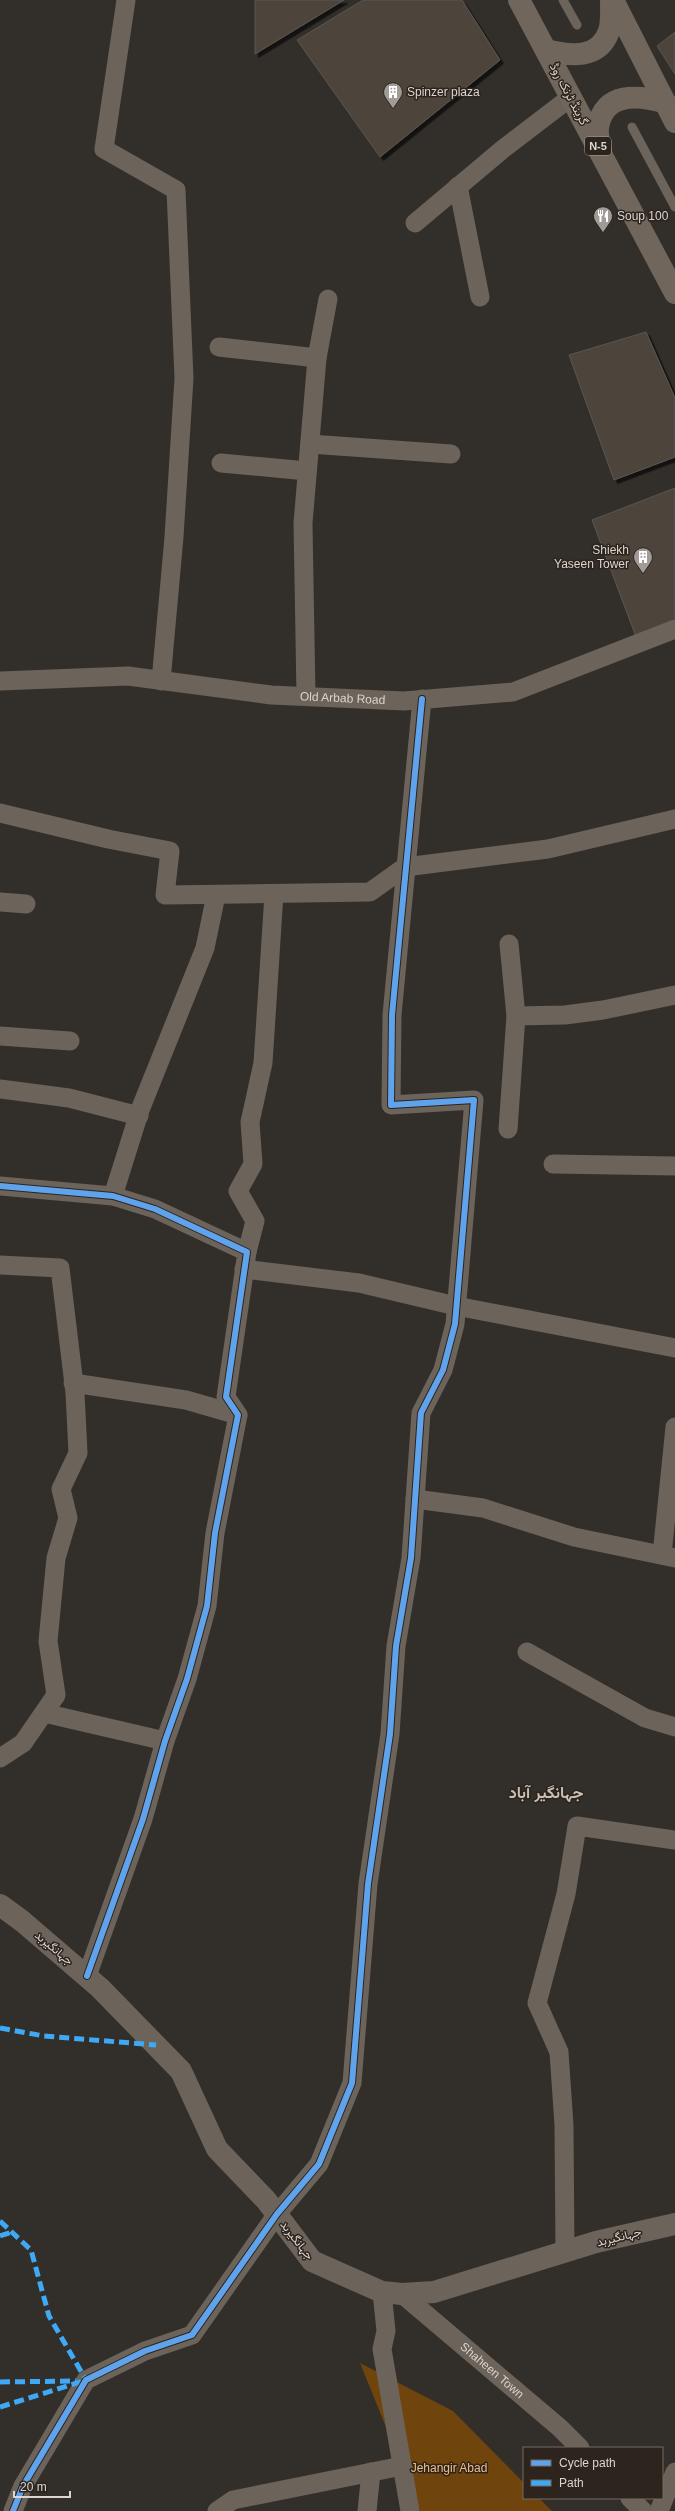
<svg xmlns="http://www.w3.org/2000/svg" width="675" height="2511" viewBox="0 0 675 2511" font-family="Arial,Vazirmatn,sans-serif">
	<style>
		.green { fill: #6f440d }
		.building { fill: #4d453b; stroke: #595653; filter: url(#shadow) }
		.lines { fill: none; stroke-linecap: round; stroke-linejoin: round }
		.service { stroke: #6c635a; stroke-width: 9 }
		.minor { stroke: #6c635a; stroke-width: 19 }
		.tertiary { stroke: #6c635a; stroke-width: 22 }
		.trunk { stroke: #70665b; stroke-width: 22 }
		.quiet { stroke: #3fa9f5; stroke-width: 5; stroke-dasharray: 10 5; stroke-linecap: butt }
		.cycleway-casing { stroke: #2c241d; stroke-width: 8 }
		.cycleway { stroke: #60a3ed; stroke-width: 6 }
		.labels { text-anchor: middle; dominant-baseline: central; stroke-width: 3; stroke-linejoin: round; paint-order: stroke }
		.shield { fill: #2c241d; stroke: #a6a19b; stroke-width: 1 }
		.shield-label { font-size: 11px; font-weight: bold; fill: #dbd6d1 }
		.poi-label { font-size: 12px; fill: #dbd6d1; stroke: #2c241d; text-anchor: start }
		.street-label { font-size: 12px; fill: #dbd6d1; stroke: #2c241d }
		.park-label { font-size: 12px; fill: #f3bc86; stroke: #2c241d }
		.district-label { font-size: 16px; font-weight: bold; fill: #c9bfb5; stroke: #2c241d }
	</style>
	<defs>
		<filter id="shadow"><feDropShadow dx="3.5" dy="3.5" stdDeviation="0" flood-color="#0009"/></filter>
	</defs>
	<rect width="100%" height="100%" fill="#322e2a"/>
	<path class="green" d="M360,2363L453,2411L524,2483V2498H539L552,2511H420Z"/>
	<path class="building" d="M255,0H344L255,54Z
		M363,0H462L500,60L380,157L297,40Z
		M675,32V74L657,46Z
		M646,332L675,398V457L614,480L569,355Z
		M675,488V627L638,642L592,520Z"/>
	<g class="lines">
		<path class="service" d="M563,0L577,25
			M632,127L675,207"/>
		<g class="minor">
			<path d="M126,0L104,149L176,190L184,378L174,537L161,681"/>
			<path d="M458,186L480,297"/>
			<path d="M415,223L503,149L571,97"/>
			<path d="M219,347L317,358"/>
			<path d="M310,444L451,454"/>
			<path d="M221,463L307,471"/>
			<path id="s1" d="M0,681L128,676L271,695L404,701L513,692L675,629"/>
			<path d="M306,696L303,523L317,358L328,299"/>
			<path d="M0,813L108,839L170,851L165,895L370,892L405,867L548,849L675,819"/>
			<path d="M0,902L26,904"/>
			<path d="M516,1016L565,1015L603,1010L675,995"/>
			<path d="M0,1036L70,1041"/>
			<path d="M0,1089L69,1098L139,1116"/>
			<path d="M508,1129L516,1016L509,944"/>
			<path d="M553,1164L675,1166"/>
			<path d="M0,1186L113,1196L155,1209L247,1252L226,1397L238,1415L215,1533L207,1606L187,1679L165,1741L143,1819L87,1976"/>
			<path d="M113,1196L140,1110L205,948L216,895"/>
			<path d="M247,1252L255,1221L238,1191L253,1164L250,1122L263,1063L274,894"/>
			<path d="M0,1265L60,1268L75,1393L78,1453L61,1489L68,1518L56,1558L48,1641L56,1695L23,1743L0,1758"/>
			<path d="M244,1269L359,1283L456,1306L675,1348"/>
			<path d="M73,1383L186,1400L238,1415"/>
			<path d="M415,1499L483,1508L574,1537L675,1558"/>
			<path d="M662,1555L675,1427"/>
			<path d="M527,1652L645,1718L675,1727"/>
			<path d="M44,1713L165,1741"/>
			<path d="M565,2252L564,2125L559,2052L537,2003L566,1894L577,1826L675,1840"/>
			<path d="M382,2292L386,2331L382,2349L410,2511"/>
			<path id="s2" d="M402,2294L560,2428L580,2448"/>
			<path d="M630,2498L643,2511"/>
			<path d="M13,2511L23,2486L86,2380L145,2351L192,2335L277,2214L319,2164L352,2083L368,1884L390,1734L396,1646L411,1558L421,1413L443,1370L455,1324L474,1100L391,1105L392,1015L422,699"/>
			<path d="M217,2511L233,2500L402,2466"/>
			<path d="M367,2511L371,2472"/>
			<path d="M659,2511L675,2472"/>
		</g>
		<path class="tertiary" d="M0,1905L22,1921L100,1988L181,2071L217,2149L266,2200L312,2261L382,2292L402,2294L434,2292L596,2242L675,2224"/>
		<path class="trunk" d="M519,0L675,293
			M613,0L675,122
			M546,50C570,56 599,60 609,31C612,22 611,9 611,0
			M601,150C600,143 597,135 598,128C603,91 639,95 666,103"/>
		<path class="quiet" d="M0,2028L44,2036L156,2045
			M0,2221L31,2250L49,2316L86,2380
			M0,2236L12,2232
			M0,2382L76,2381
			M0,2407L86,2380"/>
		<g class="cycleway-casing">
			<path id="cycleway" d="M0,1186L113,1196L155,1209L247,1252L226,1397L238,1415L215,1533L207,1606L187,1679L165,1741L143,1819L87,1976
				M13,2511L23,2486L86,2380L145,2351L192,2335L277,2214L319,2164L352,2083L368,1884L390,1734L396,1646L411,1558L421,1413L443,1370L455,1324L474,1100L391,1105L392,1015L422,699"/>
		</g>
		<use href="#cycleway" class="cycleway"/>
	</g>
	<defs>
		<g id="building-pin" transform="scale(1)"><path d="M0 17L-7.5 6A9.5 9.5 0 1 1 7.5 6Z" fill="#a09b97" stroke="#2c241d"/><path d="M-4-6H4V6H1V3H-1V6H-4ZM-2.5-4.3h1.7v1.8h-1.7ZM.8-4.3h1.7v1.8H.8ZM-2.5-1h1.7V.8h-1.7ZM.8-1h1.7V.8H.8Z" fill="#fff"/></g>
		<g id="restaurant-pin" transform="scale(1)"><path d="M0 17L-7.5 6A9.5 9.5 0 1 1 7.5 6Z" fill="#a09b97" stroke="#2c241d"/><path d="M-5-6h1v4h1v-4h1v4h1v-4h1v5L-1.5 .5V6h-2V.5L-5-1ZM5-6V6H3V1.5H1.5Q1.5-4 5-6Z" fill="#fff"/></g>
	</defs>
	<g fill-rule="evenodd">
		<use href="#building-pin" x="393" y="92"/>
		<use href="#restaurant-pin" x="603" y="216"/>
		<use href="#building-pin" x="643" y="557"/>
	</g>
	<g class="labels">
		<rect class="shield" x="585" y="137" width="26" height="18" rx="3"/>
		<g class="shield-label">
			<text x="598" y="146">N-5</text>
		</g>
		<g class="poi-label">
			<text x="407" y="92">Spinzer plaza</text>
			<text x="617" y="216">Soup 100</text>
			<text x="629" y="550" text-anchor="end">Shiekh<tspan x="629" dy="14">Yaseen Tower</tspan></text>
		</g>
		<g class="street-label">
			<text transform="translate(569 94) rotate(62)">گرینڈ ٹرنک روڈ</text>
			<text stroke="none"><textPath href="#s1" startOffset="344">Old Arbab Road</textPath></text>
			<text transform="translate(54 1948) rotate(40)">جہانگیربد</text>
			<text transform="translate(619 2237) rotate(-14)">جہانگیربد</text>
			<text transform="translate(297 2240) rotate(52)">جہانگیربد</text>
			<text stroke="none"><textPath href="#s2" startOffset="118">Shaheen Town</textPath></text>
		</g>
		<g class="park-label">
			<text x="449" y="2468">Jehangir Abad</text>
		</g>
		<g class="district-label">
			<text x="546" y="1792">جہانگیر آباد</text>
		</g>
	</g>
	<rect x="523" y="2447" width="140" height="52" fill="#2c241d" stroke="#726b65"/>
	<rect x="531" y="2460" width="20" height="6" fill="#60a3ed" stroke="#726b65"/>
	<text x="559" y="2467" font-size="12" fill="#dbd6d1">Cycle path</text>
	<rect x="531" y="2480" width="20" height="6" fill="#3fa9f5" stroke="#726b65"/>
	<text x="559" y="2487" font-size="12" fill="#dbd6d1">Path</text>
	<path d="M14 2491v6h56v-6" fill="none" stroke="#dbd6d1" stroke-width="2"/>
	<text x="20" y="2491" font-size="12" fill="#dbd6d1" stroke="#2c241d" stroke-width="3" paint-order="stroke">20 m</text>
</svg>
